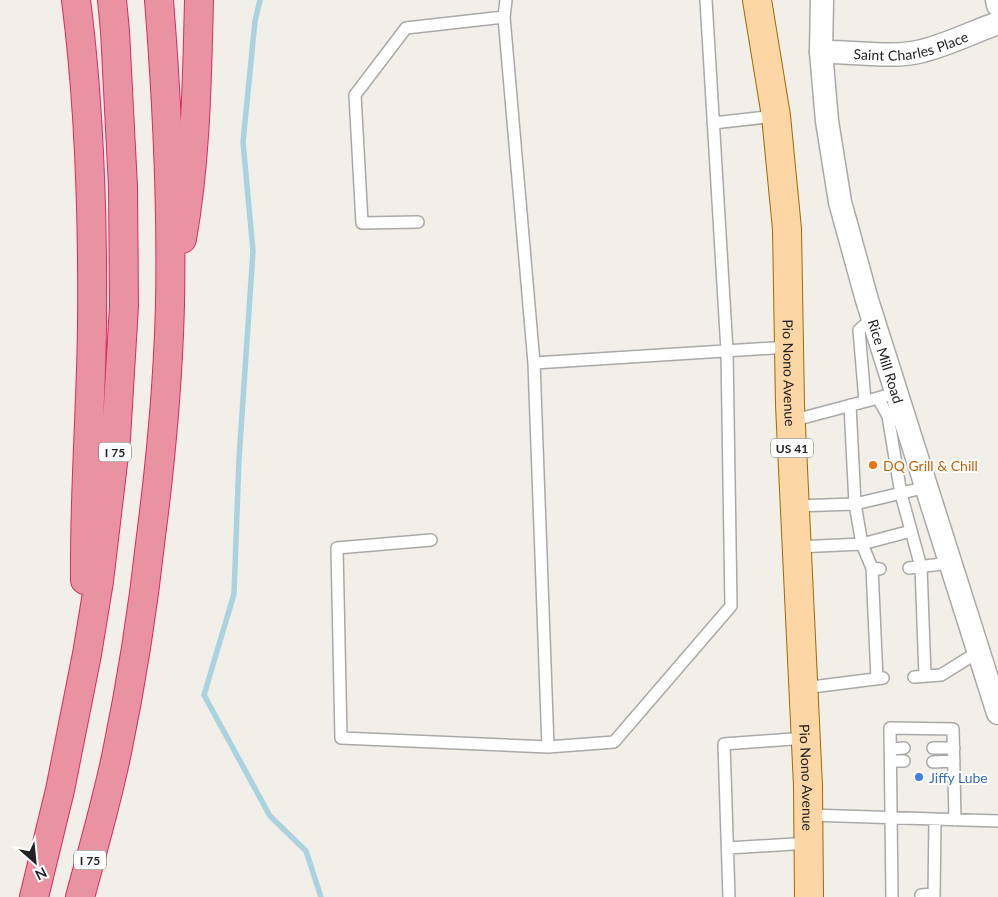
<svg xmlns="http://www.w3.org/2000/svg" width="998" height="897" viewBox="0 0 998 897" font-family="Lato,sans-serif">
	<style>
		.lines { fill: none; stroke-linecap: round; stroke-linejoin: round }
		.stream { stroke: #aad3df; stroke-width: 5.5 }
		.service-casing { stroke: #a9a9a9; stroke-width: 14 }
		.minor-casing { stroke: #a9a9a9; stroke-width: 25 }
		.primary-casing { stroke: #a06b00; stroke-width: 30 }
		.motorway-casing { stroke: #dc2a67; stroke-width: 30 }
		.service { stroke: #fff; stroke-width: 11 }
		.minor { stroke: #fff; stroke-width: 22 }
		.primary { stroke: #fcd6a4; stroke-width: 28 }
		.motorway { stroke: #e892a2; stroke-width: 28 }
		.food-dot { fill: #e8710a; stroke: #fff; stroke-width: 2 }
		.shop-dot { fill: #3f7fe0; stroke: #fff; stroke-width: 2 }
		.labels { text-anchor: middle; dominant-baseline: central; stroke-width: 4; stroke-linejoin: round; paint-order: stroke }
		.shield { fill: #fff; stroke: #646464; stroke-width: 1 }
		.shield-label { font-size: 12px; font-weight: bold; fill: #222 }
		.street-label { font-size: 14px; fill: #222; stroke: #fff }
		.food-label { font-size: 14px; fill: #c56008; stroke: #fff; text-anchor: start }
		.shop-label { font-size: 14px; fill: #366cbe; stroke: #fff; text-anchor: start }
	</style>
	<rect width="100%" height="100%" fill="#f2efe9"/>
	<g class="lines">
		<path class="stream" d="M260,0L255,21L243,142L253,251L239,459L234,594L204,695L270,816L306,851L321,897"/>
		<g class="service-casing">
			<path id="service" d="M713,123L776,116
				M418,222L362,223L355,95L406,28L504,17L506,0
				M534,363L789,347
				M897,392L878,398L888,416L901,494L921,567L925,676
				M865,401L859,330L873,318
				M850,405L855,504L927,487
				M791,421L878,398
				M795,506L855,504L862,544L911,531
				M431,540L337,548L341,738L548,747L534,363L504,17
				M797,547L862,544L872,568
				M909,568L950,563
				M914,677L941,675L978,652
				M877,679L872,568L880,569
				M804,688L883,678
				M548,747L614,742L731,606L727,351L706,0
				M933,748H954
				M891,749L904,748
				M891,761H904
				M933,762L954,761
				M809,815L998,821
				M728,848L809,843
				M921,895L934,894
				M729,897L724,744L806,738
				M892,897L890,728L953,729L955,820
				M934,897L935,819"/>
		</g>
		<g class="minor-casing">
			<g id="minor">
				<path id="s1" d="M822,0L821,52L827,121L840,202L867,300L998,713"/>
				<path d="M997,0L998,5"/>
				<path id="s2" d="M821,52C853,51 892,59 922,51C947,45 973,32 998,23"/>
			</g>
		</g>
		<g class="primary-casing">
			<g id="primary">
				<path id="s3" d="M757,0L776,116L787,229L790,405L808,786L809,897"/>
			</g>
		</g>
		<g class="motorway-casing">
			<path id="motorway" d="M76,0C90,108 93,217 92,326C91,411 84,495 85,580
				M182,239C196,160 197,80 199,0
				M34,897L60,790L87,654L99,581L116,438L124,306L123,187L115,31L112,0
				M80,897C93,849 107,801 117,752C132,680 143,608 151,536C161,459 168,382 170,305C172,203 167,101 159,0"/>
		</g>
		<use href="#service" class="service"/>
		<use href="#minor" class="minor"/>
		<use href="#primary" class="primary"/>
		<use href="#motorway" class="motorway"/>
	</g>
	<circle class="food-dot" cx="873" cy="465" r="5"/>
	<circle class="shop-dot" cx="919" cy="777" r="5"/>
	<g class="labels">
		<g class="shield">
			<rect x="771" y="438.5" width="42" height="19" rx="4"/>
			<rect x="99" y="442.5" width="32" height="19" rx="4"/>
			<rect x="74" y="850.5" width="32" height="19" rx="4"/>
		</g>
		<g class="shield-label">
			<text x="792" y="448">US 41</text>
			<text x="115" y="452">I 75</text>
			<text x="90" y="860">I 75</text>
		</g>
		<g class="street-label">
			<text stroke="none"><textPath href="#s2" startOffset="91">Saint Charles Place</textPath></text>
			<text stroke="none"><textPath href="#s1" startOffset="369">Rice Mill Road</textPath></text>
			<text stroke="none"><textPath href="#s3" startOffset="375">Pio Nono Avenue</textPath></text>
			<text stroke="none"><textPath href="#s3" startOffset="780">Pio Nono Avenue</textPath></text>
		</g>
		<g class="food-label">
			<text x="883" y="465">DQ Grill &amp; Chill</text>
		</g>
		<g class="shop-label">
			<text x="929" y="777">Jiffy Lube</text>
		</g>
	</g>
	<g transform="translate(35 862) rotate(153)" stroke="#ffffff" stroke-width="4" paint-order="stroke">
	<path d="M0-4L9 19L0 12L-9 19Z" fill="#222222"/>
	<text y="-8" font-size="14" font-weight="bold" text-anchor="middle" fill="#222222">N</text>
	</g>
</svg>
